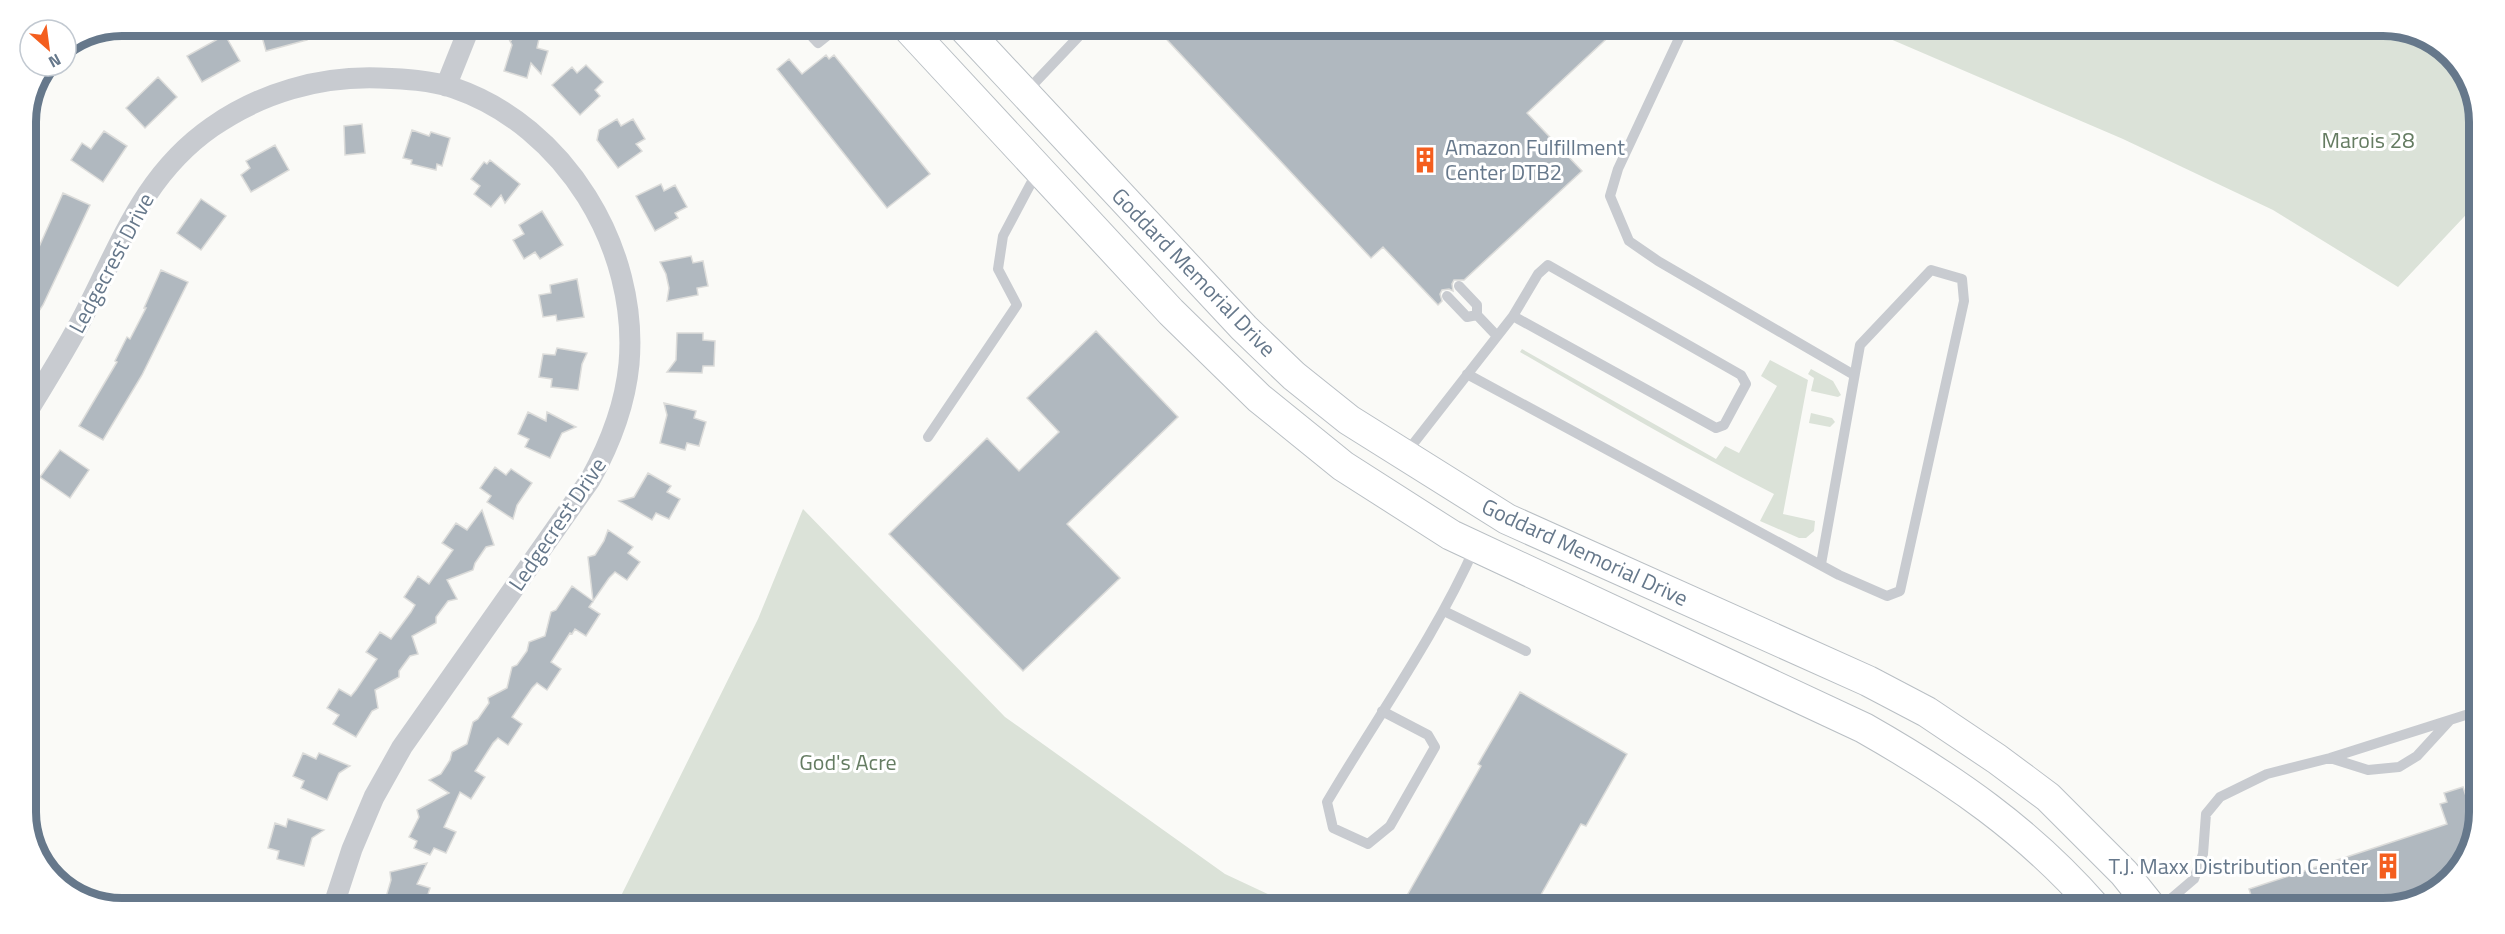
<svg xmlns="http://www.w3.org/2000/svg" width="2505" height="934" viewBox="0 0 2505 934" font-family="'Titillium Web',sans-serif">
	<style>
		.green { fill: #dbe2d8 }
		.building { fill: #b0b8bf; stroke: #dcdcda; stroke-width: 1.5 }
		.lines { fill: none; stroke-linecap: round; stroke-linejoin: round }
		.secondary-casing { stroke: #b9bfc4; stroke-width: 32 }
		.lane { stroke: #c8cbd0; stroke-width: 10 }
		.street { stroke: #c8cbd0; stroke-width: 21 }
		.secondary { stroke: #fff; stroke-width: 30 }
		.labels { text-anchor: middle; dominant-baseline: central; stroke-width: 6; stroke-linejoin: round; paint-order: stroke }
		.park-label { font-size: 22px; fill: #657c62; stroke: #fff }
		.poi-label { font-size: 22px; fill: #66788b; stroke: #fff; text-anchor: start }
		.street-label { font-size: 22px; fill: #66788b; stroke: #fff }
		.rim { fill: none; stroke: #66788b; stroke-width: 8 }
	</style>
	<rect width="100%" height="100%" fill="#fafaf7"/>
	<path class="green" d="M1867,29L2414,31L2460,64L2479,116V201L2398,287L2273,210L2123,139Z
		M1522,349L1716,459L1725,446L1739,453L1777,386L1761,376L1770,360L1808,380L1783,514L1815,521L1814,531L1806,538H1799L1760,521L1774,494C1687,450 1604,401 1520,352Z
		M1811,369L1833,381L1841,395L1838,397L1811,391L1814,378L1808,374Z
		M1811,413L1832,418L1835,422L1830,427L1809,423Z
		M803,509L1005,717L1225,874L1293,906L617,904L758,619Z"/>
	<path class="building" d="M259,26H303L307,40L266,51Z
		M1156,28L1617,29L1527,113L1582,171L1464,280H1454L1452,284L1453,291L1449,289L1442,290L1440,294L1442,301L1438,305L1383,247L1371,258Z
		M509,30L539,39L537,48L548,51L541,74L531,63L527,78L504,71L512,45L509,39L511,40Z
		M225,35L240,61L202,82L187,56Z
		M826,55L829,59L834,55L930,174L887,208L777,69L789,59L802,74Z
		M586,65L603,82L595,90L600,96L580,115L552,85L572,67L577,73Z
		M158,77L177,97L145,128L126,108Z
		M617,119L621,126L633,119L645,139L636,144L642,151L618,168L597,140L599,130Z
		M362,124L365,153L345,155L344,126Z
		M412,130L429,136L431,132L450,138L442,166L437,164L436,170L411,164L412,160L403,158Z
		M104,131L127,146L103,182L71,160L82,143L91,149Z
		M275,145L289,170L251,192L241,175L250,168L246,161Z
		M490,160L520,184L505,203L501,195L491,207L474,194L480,186L471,179L484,162L487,164Z
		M661,184L664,191L675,185L687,207L675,213L678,218L655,231L636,196Z
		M63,193L90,205L43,305L26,331V270L33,255L35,256Z
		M201,199L226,216L201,250L177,233Z
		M542,211L563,245L540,259L535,252L524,259L513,240L524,234L519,225Z
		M691,256L693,263L703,261L708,286L697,288L698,295L667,301L669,288L666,274L660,262Z
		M161,270L188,282L142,375L103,440L79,426L117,362L115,361L127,337L130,339L146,308H144Z
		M577,279L584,317L557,321L556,315L543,317L539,295L551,293L550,285Z
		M1096,331L1178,417L1067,524L1120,578L1023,671L889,534L987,438L1019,471L1059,432L1027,398Z
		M677,333H703V340L715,341L714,366H703L702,373L667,372L676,360Z
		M557,348L587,353L582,364L578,390L551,387L552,379L539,377L543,354L555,355Z
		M664,403L696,411L694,418L706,422L699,446L687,443L685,450L660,443L667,415Z
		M528,412L546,421L547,412L576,427L562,433L550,458L525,447L529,439L518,434Z
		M60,450L89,470L70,498L40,477Z
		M495,467L506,475L511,469L532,483L517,505L513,519L487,502L491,496L480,488Z
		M648,473L671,486L667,492L680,499L669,519L656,513L652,520L619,501L634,497Z
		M482,510L494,545L486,547L475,563L473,570L447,580L457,599L448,601L436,617V623L412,636L418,654L410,656L399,671V677L375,690L378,708L372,711L356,737L333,724L339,715L327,708L339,689L351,696L356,690L377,659L366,652L380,632L391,639L411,612L415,605L404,597L418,576L429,584L453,550L442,543L456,523L467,530Z
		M608,530L633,547L628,553L640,562L627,580L615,572L609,578L589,607L600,614L586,636L575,629L572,634L570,633L551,662L561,669L547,690L537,683L532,688L512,717L522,724L508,745L498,738L493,743L475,771L485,777L471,799L460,792L444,827L456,832L446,853L434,848L430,855L414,848L417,841L409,837L419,817L417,810L449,793L429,780L441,774L450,760L452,752L467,744L473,722L478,719L489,703L488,698L507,688L512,667L517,665L527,651L529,642L545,636L551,612L556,610L572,586L593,601L588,557L595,555L604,541Z
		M1520,692L1627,754L1586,826L1581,824L1534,907L1401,906L1481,766L1478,764Z
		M303,753L316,759L319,753L350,766L339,773L327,800L301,788L304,781L293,776Z
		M2463,787L2466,796L2475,793L2474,843L2441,889L2383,908H2255L2249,889L2447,824L2440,804L2447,802L2444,793Z
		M288,819L324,830L312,838L304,866L277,859L279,851L268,848L275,823L286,827Z
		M427,863L417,884L430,888L425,904H384L391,880L390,872Z"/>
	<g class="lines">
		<g class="secondary-casing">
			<path id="secondary" d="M907,27L1171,312L1259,398L1343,466L1451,535L1864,728C1952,778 2029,831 2096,908
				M963,27L1244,328L1294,376L1349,420L1507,519L1868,681L1927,712L1997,759L2048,797L2124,873L2152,908"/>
		</g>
		<path class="lane" d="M803,27L818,43L838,27
			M1680,29L1681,34L1618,169L1610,196L1629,241L1658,261L1854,375
			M1025,93L1081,34L1082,28
			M1459,286L1477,305V315L1497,336
			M1447,296L1467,317L1477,315
			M1467,374L1839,575L1887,596L1900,591L1964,301L1962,279L1931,270L1860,345L1821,564
			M928,437L1017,305L998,269L1003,236L1037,172
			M1406,453L1513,316L1538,274L1548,265L1741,375L1746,384L1724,425L1716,428L1513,316
			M1444,611L1526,651
			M1382,711L1428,735L1435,747L1390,826L1368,844L1333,828L1327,802C1377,717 1435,637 1475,547
			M2330,758L2368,770L2399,767L2417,756L2450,720
			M2160,908L2194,879L2203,854L2206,814L2220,797L2267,774L2330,758L2475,712"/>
		<path class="street" d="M446,86L470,26
			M26,414C47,379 70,344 88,307C123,238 146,173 212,127C261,93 319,76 379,78C404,79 430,80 454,88C565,126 639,248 629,364C625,406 610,444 590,480L402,747L374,797L352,849L334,904"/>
		<use href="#secondary" class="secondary"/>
	</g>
	<defs>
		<g id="building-bare" transform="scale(2.07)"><path d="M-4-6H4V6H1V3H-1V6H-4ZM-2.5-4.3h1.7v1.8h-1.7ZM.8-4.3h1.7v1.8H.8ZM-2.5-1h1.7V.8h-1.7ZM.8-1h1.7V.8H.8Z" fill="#f45e1e" stroke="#fff" stroke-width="2.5" paint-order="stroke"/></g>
	</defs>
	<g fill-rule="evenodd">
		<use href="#building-bare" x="1425" y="160"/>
		<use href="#building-bare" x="2388" y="866"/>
	</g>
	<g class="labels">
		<g class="park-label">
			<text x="2368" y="140">Marois 28</text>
			<text x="848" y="762">God's Acre</text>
		</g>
		<g class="poi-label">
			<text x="1445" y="147">Amazon Fulfillment<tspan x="1445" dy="25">Center DTB2</tspan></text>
			<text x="2368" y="866" text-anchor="end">T.J. Maxx Distribution Center</text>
		</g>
		<g class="street-label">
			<text transform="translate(111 263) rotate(-62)">Ledgecrest Drive</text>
			<text transform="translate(1194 272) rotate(46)">Goddard Memorial Drive</text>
			<text transform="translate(557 524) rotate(-56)">Ledgecrest Drive</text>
			<text transform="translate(1585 552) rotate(25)">Goddard Memorial Drive</text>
		</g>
	</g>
	<path d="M0 0H2505V934H0ZM122 36H2383A86 86 0 0 1 2469 122V812A86 86 0 0 1 2383 898H122A86 86 0 0 1 36 812V122A86 86 0 0 1 122 36Z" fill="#fff" fill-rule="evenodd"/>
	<path class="rim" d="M122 36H2383A86 86 0 0 1 2469 122V812A86 86 0 0 1 2383 898H122A86 86 0 0 1 36 812V122A86 86 0 0 1 122 36Z"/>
	<g transform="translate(48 48) rotate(152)"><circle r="28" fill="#ffffff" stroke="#c2c9d1" stroke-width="1.5"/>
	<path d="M0-4.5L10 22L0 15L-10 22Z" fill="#f45e1e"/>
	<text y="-9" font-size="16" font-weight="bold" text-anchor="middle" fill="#66788b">N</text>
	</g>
</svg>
